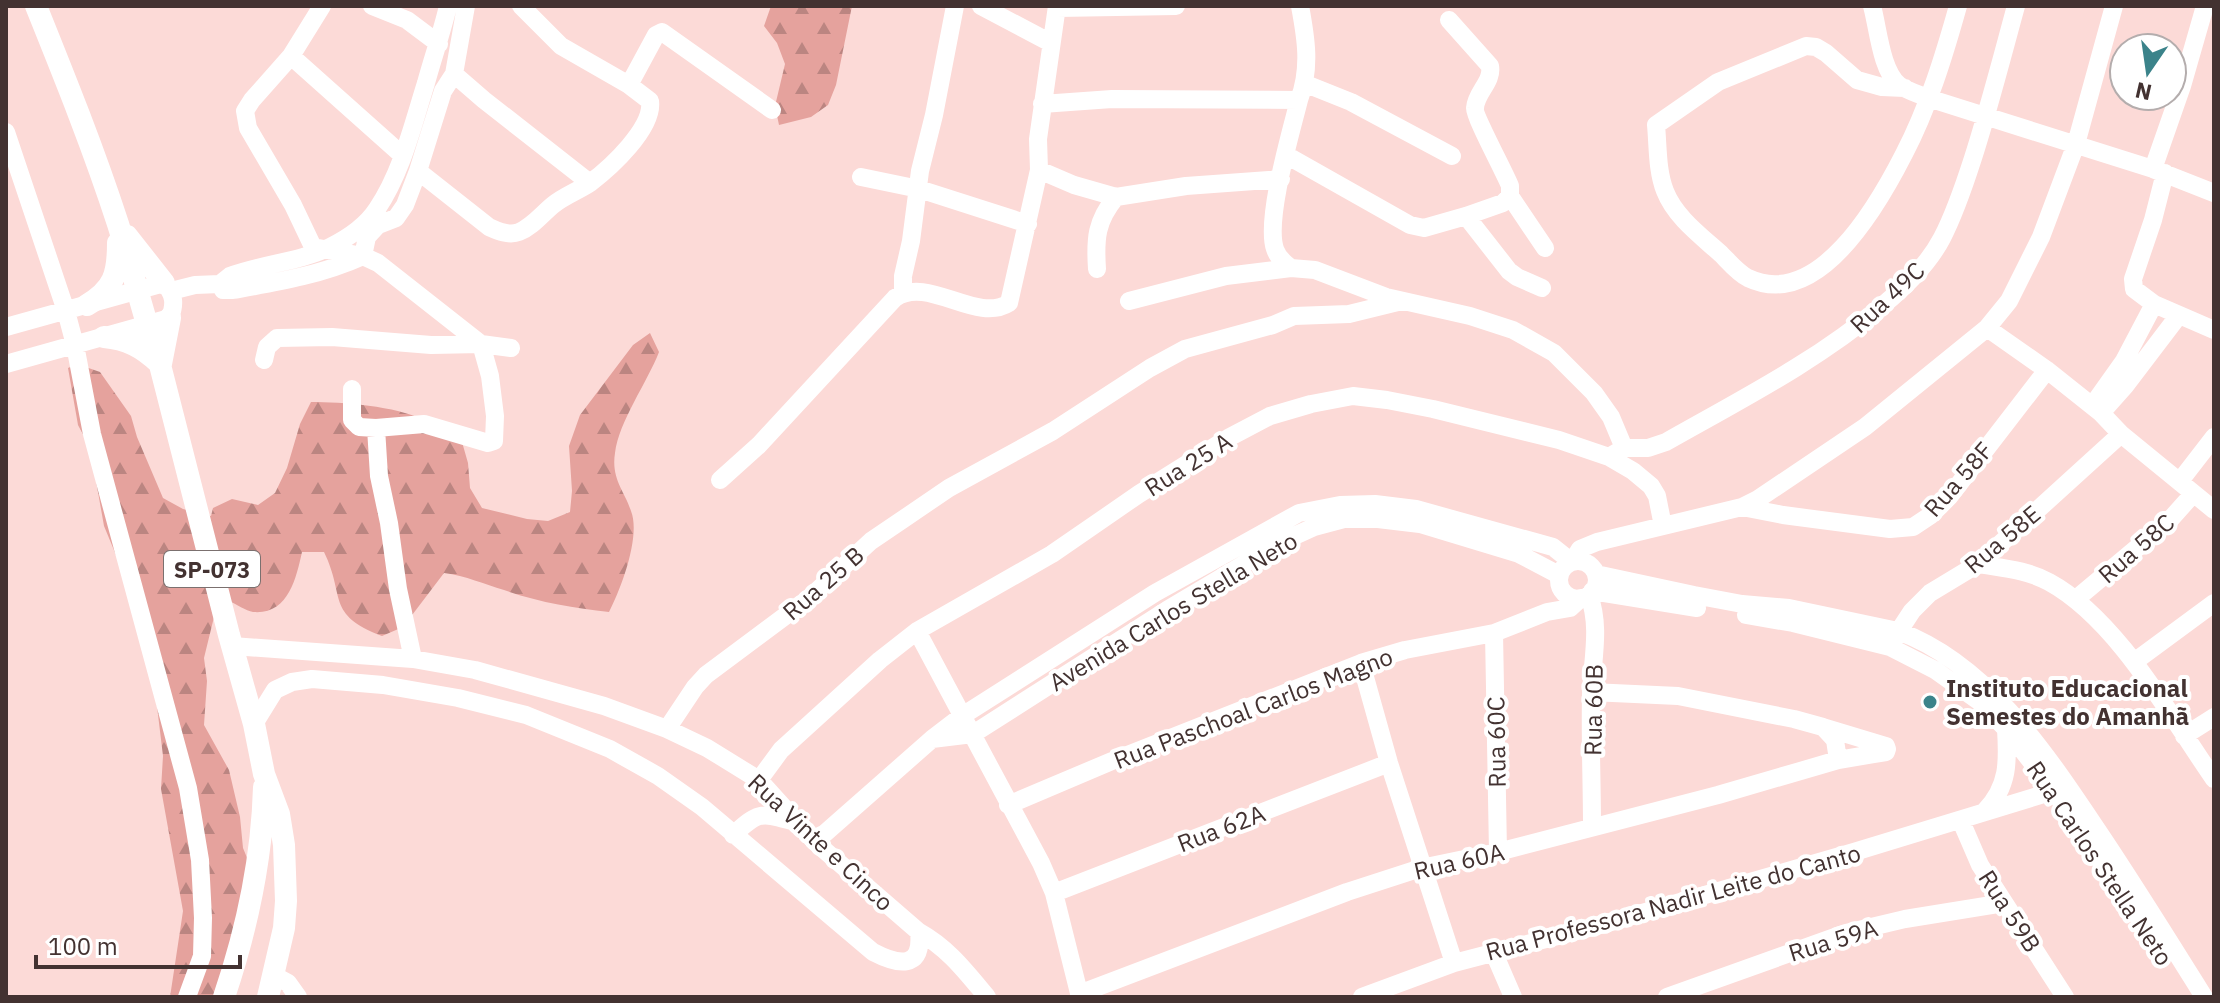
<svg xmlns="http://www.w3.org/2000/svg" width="2220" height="1003" viewBox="0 0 2220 1003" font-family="'IBM Plex Sans',sans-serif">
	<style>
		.forest { fill: url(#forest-firs) }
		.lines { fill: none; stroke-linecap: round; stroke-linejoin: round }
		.minor { stroke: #fff; stroke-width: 18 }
		.major { stroke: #fff; stroke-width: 22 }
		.poi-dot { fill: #3b838a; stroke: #fff; stroke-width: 3 }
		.labels { text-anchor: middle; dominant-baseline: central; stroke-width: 8; stroke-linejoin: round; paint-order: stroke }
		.shield { fill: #fff; stroke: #7b706f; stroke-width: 2 }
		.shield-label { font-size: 22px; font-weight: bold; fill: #433231 }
		.street-label { font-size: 24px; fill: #433231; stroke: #fff }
		.poi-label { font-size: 24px; font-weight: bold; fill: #433231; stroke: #fff; text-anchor: start }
	</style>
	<defs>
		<pattern id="forest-firs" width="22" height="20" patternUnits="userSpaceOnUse" patternTransform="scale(2)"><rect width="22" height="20" fill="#e5a29d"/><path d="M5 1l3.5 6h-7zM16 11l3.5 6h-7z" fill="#bb8581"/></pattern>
	</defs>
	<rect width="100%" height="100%" fill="#fcdad7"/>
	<path class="forest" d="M771,6H852L836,85L828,105L811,117L779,125L775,106L785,64L777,43L764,26Z
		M650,333L659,352C647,383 619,421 615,453C611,479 624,490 631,511C641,536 621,589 609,612C574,608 538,602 504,590C484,584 466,576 444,573L403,627L382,636C325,614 346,597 324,552H302C296,579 288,615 253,612C246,611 236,604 229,601L214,617L204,658L207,681L204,725L229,770L240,817L243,848L252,870L234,997H170L183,911L161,789L163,756L152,665L123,572L104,526L90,447L78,425L68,368L77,364L100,372L131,416L137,437L163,498L183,509L211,516L213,508L232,499L258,505L275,493L287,468L300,424L311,402C342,402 396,406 424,420C437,426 450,435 462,442L468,463L470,488L482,508L527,519L548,521L570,512L572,491L569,446L580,415L633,345Z"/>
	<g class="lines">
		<path class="minor" d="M322,6L291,56L252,100L245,111L248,128L293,205L313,247L363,256L378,263L481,344L490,376L495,416L494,441L488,443L424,424L376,428L359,427L352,420V389
			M372,6L407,20L439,44
			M448,6C442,32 433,57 426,83C413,124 402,172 377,209C366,226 348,238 330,247C299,262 262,264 230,276L220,284L223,290H233C278,282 321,275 363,256L367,237L378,225L396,218L405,205L418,171L443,91L454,74L466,6
			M981,6L1051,43
			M1872,6C1878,27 1881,71 1899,85C1907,91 1919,94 1928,98L2153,169L2214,193
			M1057,8L1176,6
			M1449,20L1490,66C1493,82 1476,92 1475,108C1474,116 1505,173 1510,186V196L1545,248
			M291,56L402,155
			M454,74L484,100L590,183
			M1306,84L1351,102L1452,156
			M629,85L656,35L662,32L772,110
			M1905,88L1882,87L1857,80L1826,53L1816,47L1806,46L1718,82L1656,125C1658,146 1657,171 1665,191C1675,217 1701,236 1721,254C1729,262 1738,273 1748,278C1818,311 1878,205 1904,154C1928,108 1944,56 1958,6
			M1042,104L1112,99L1299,100
			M6,132L66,311L75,345L92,434L188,788L200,860L203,918L202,956L187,997
			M1286,155L1410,225L1424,228L1466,216L1503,203L1510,196
			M2153,169L2182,86L2205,6
			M1039,170L1074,185L1116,197L1186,186L1281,179
			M418,171L489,227C498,231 509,236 519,232C532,227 542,214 553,205C564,196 578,191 590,183C610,168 654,128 650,101L629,85L561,46L521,6
			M2165,173L2153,220L2133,279L2134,289L2154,304L2214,330
			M861,177L919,189L1028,224
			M1466,216L1509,271L1517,277L1542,288
			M1291,268C1284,263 1278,258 1275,249C1265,220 1291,132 1299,100C1311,68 1306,38 1300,6
			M1097,269C1095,239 1096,221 1116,197
			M171,291L195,285L220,284
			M903,291V276L911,241L920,171L934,115L955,6
			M1129,301L1226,276L1291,268L1315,270L1386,297L1470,316L1513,330L1554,353L1594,393L1611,417L1624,448
			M6,327L164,283C175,295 175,304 170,318L6,364
			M1987,328L2047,370L2101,413L2121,434L2214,510
			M264,360L267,347L277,338L332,337L431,345L481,344L511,348
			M2092,406L2124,361L2154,304
			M2101,413L2125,386L2179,315
			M376,428L379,476L389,523L398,589L413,659
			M1609,457L1624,448H1648L1666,442C1740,400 1817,361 1882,306C1905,287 1928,265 1942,238C1955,213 1964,186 1973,158C1989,108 2002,57 2016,6
			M720,480L759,445L895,298C928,275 976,324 1009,303L1039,170L1038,139L1057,6
			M2180,481L2214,437
			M1742,507L1783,515L1890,529L1913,527L1931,515L1949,497L2047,370
			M1559 580a19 19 0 1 1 38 0a19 19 0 1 1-38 0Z
			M1572,562L1580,549L1597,542L1742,507L1758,499L1865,427L1987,328L2009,301L2041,237L2076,144L2114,6
			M1978,564C2001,568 2028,570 2049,582C2117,619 2170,716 2214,779
			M1596,574L1694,595L1742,604L1789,608L1898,631C1988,664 2047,755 2098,831C2135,886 2169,941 2204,997
			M1592,591L1697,608
			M1589,595C1601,628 1592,660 1591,695C1590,739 1592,783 1592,827
			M2076,599L2168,522L2193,494
			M1746,615L1793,623L1890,647L1935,670L1980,702L2006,729L2054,791L2161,951
			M917,631L1041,863L1054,893L1080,997
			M1494,633L1498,852
			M1893,640L1912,611L1930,593L1978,564L2121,434
			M232,646L413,659L475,670L604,706L667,729L707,748L759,780L815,842L919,932C923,970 898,965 873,952L702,807L658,776L610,749L526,715L458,698L383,685L312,679L292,682L275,690L254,724
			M2134,662L2214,603
			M1361,663L1389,763L1454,963
			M1823,727L1886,746L1887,749L1886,752L1838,760
			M667,729L695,687L706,675L808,599L871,541L902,520L949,488L1053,431L1150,368L1185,349L1273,325L1294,316L1349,314L1402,301
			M2184,736L2214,717
			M932,739L973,734L1167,610L1281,542L1314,527L1344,519H1378L1420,524L1519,554L1559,575
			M759,780L781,750L880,660L917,631L1052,554L1139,494L1230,437L1270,416L1311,404L1353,396L1387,400L1433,409L1559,440L1609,457L1633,471L1651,486L1657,496L1663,526
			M1008,805L1112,761L1361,663L1405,650L1494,633L1547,612L1570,608L1581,598
			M1985,811C2009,786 2008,761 2006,729
			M1961,821L1980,865L2065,997
			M733,835C760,810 761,813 796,822
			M815,842L932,739L962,716L1155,593L1299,513L1340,505L1375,504L1416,509L1553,547L1563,555L1568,563
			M1054,893L1389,763
			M919,932C948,948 966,972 987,997
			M1494,953L1513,997
			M273,975L288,983L298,997
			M1079,994L1347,892L1421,868L1498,852L1718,795L1838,760L1835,740L1823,727L1794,719L1678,696L1591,692
			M1362,997L1454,963L1604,924L1854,852L2054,791L2065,786
			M1667,997L1846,933L1905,919L2004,903"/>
		<path class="major" d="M36,6C65,78 94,150 118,224C133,271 144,319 160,365L229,635L254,724L264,774L279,814L284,845L286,901L284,928L268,997
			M127,236L164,283
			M87,305C114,289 118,274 118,243
			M104,337C127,339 142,347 159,363
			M161,364L170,318
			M224,997C247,929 262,859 264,787"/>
	</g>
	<circle class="poi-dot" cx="1930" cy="702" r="8"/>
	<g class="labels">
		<rect class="shield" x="164" y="551" width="96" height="36" rx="6"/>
		<g class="shield-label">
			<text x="212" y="569">SP-073</text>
		</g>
		<g class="street-label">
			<text transform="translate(1887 297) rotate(-43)">Rua 49C</text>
			<text transform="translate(1188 464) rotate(-32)">Rua 25 A</text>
			<text transform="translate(1958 479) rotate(-49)">Rua 58F</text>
			<text transform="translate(2002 539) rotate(-40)">Rua 58E</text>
			<text transform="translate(2136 548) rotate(-41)">Rua 58C</text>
			<text transform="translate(823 583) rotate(-41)">Rua 25 B</text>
			<text transform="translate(1173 611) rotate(-31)">Avenida Carlos Stella Neto</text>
			<text transform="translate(1253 708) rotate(-21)">Rua Paschoal Carlos Magno</text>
			<text transform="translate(1593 710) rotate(-89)">Rua 60B</text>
			<text transform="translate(1496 742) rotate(-91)">Rua 60C</text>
			<text transform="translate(1221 828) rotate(-21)">Rua 62A</text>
			<text transform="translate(821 842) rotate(43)">Rua Vinte e Cinco</text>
			<text transform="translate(1459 861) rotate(-13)">Rua 60A</text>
			<text transform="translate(2100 863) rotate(56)">Rua Carlos Stella Neto</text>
			<text transform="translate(1673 902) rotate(-15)">Rua Professora Nadir Leite do Canto</text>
			<text transform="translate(2010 911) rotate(57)">Rua 59B</text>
			<text transform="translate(1833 940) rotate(-17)">Rua 59A</text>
		</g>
		<g class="poi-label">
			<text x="1946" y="688">Instituto Educacional<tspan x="1946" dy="28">Semestes do Amanhã</tspan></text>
		</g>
	</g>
	<rect width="2220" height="1003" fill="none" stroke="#433231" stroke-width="16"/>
	<g transform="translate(2148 72) rotate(193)"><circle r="38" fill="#ffffff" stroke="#b4adad" stroke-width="2"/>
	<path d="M0-6L14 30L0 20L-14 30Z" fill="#3b838a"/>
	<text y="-12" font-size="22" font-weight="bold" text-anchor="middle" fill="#433231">N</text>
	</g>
	<path d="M36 955v12h204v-12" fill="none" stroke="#433231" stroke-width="4"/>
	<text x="48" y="955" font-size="24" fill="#433231" stroke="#ffffff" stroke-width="6" paint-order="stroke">100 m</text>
</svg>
